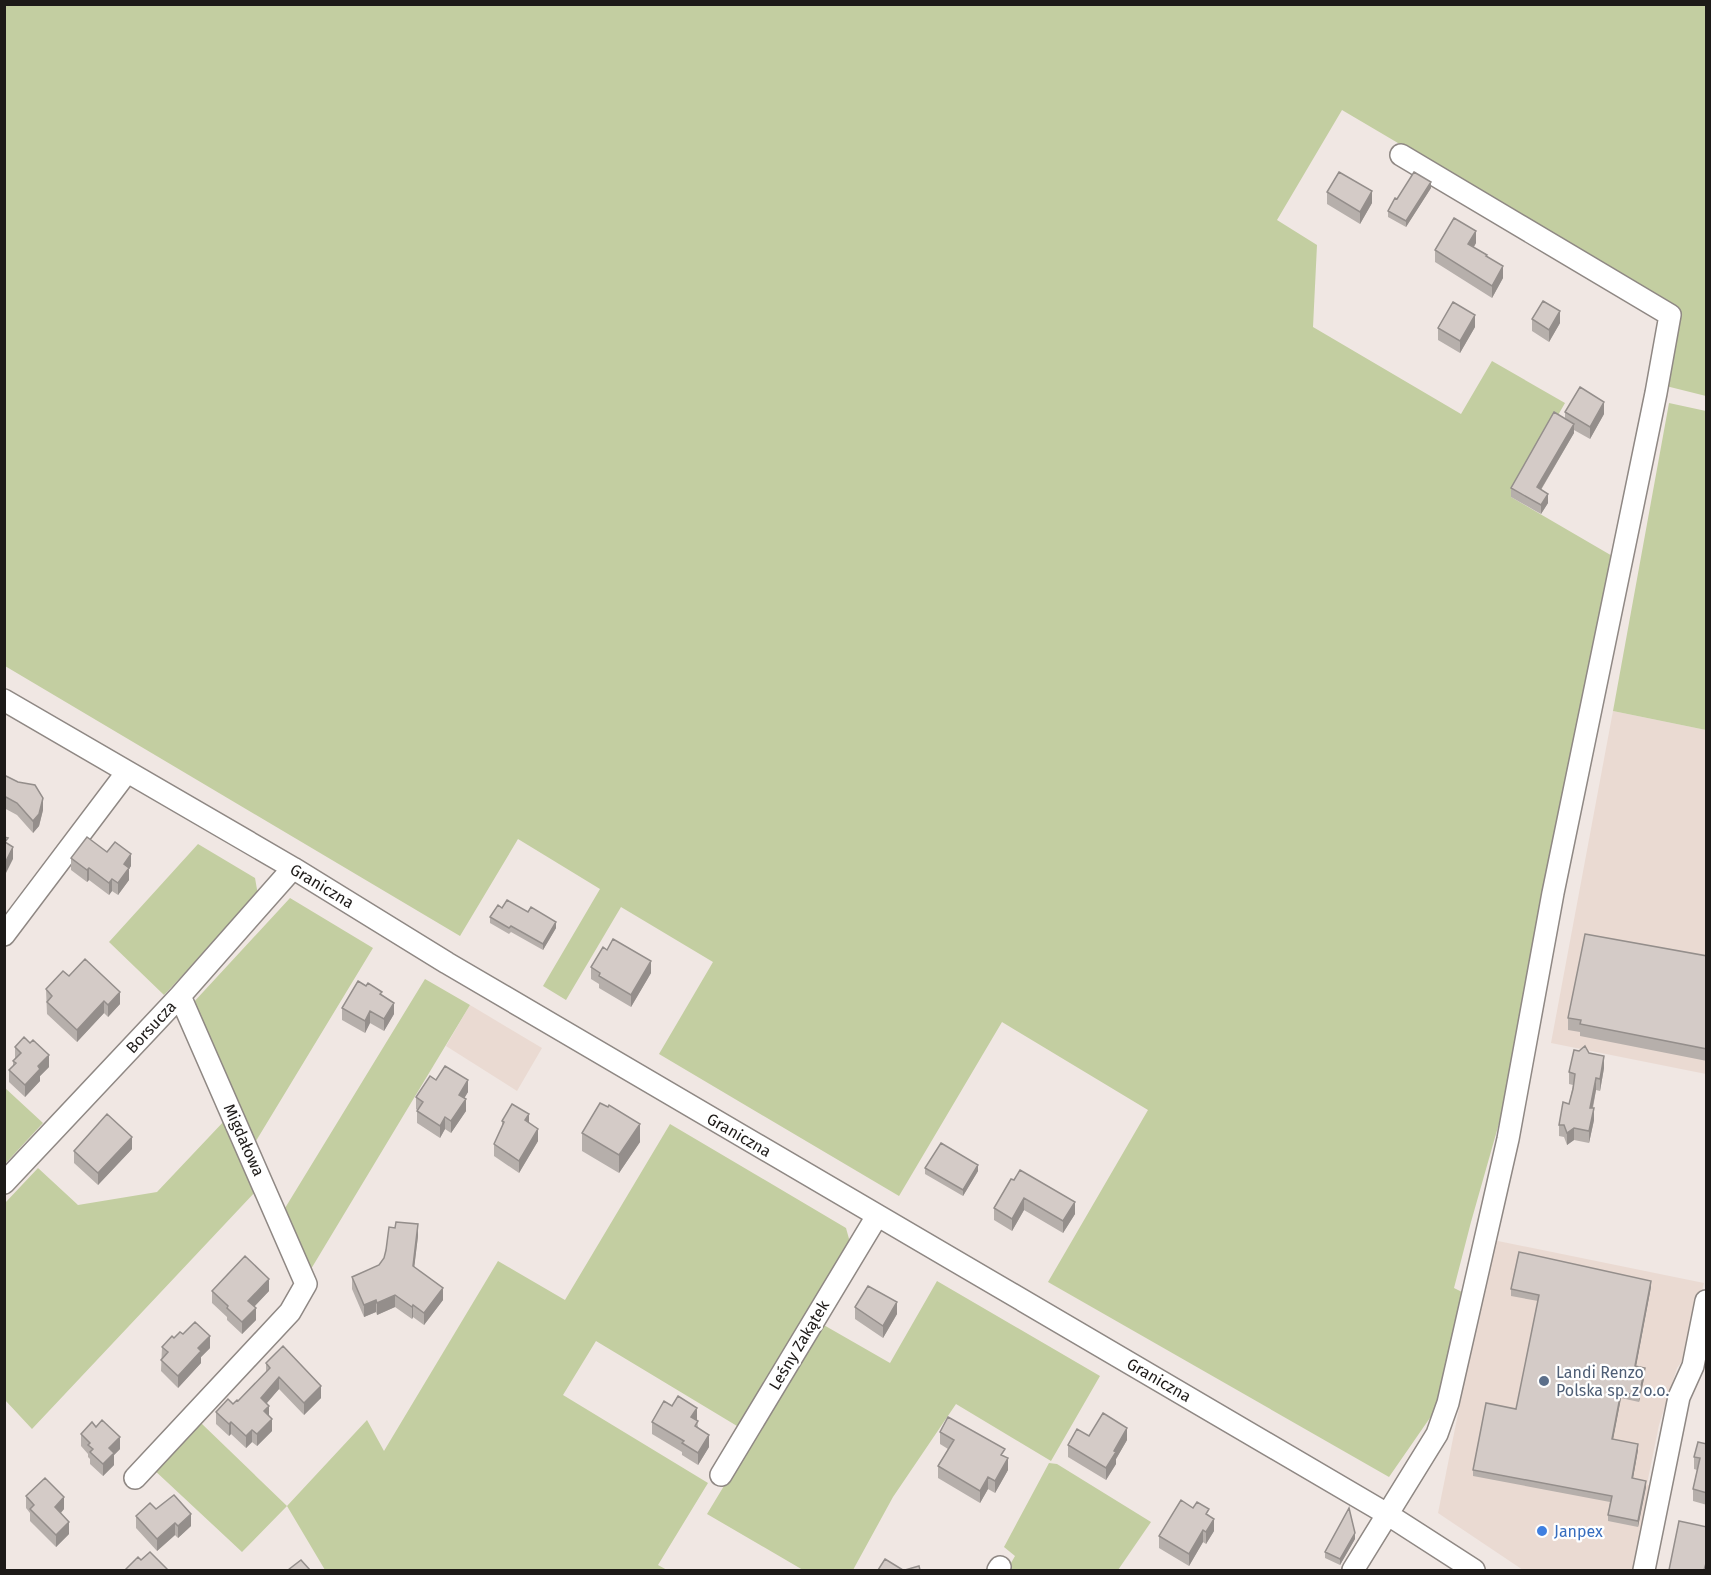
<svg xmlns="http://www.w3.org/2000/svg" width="1711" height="1575" viewBox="0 0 1711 1575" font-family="'Fira Sans',sans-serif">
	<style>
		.built { fill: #eadad2 }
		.green { fill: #c3cea1 }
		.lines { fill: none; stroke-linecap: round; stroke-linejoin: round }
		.minor-casing { stroke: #8f8884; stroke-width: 24 }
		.minor { stroke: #fff; stroke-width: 21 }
		.wall { fill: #b6afab }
		.shaded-wall { fill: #948e8b }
		.building { fill: #d4cbc7; stroke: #948e8b; stroke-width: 1.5 }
		.service-dot { fill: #5c6f8a; stroke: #fff; stroke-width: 2 }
		.shop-dot { fill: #3f7fe0; stroke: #fff; stroke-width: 2 }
		.labels { text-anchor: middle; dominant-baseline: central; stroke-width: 4.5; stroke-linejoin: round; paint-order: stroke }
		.street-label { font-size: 16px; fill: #1d1a18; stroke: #fff }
		.service-label { font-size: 16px; fill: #4e5e75; stroke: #fff; text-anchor: start }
		.shop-label { font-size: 16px; fill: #366cbe; stroke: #fff; text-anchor: start }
	</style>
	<rect width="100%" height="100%" fill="#f0e7e3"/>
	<path class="built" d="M1613,711L1706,730V1074L1551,1043Z
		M470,1005L542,1048L517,1091L446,1046Z
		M1493,1240L1704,1283L1685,1357L1677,1368L1659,1425L1647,1484L1652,1488L1634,1570H1523L1438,1513Z"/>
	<path class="green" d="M5,5H1706V396L1662,385L1676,307L1342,110L1277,220L1317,245L1313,327L1461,414L1492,361L1565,403L1511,497L1614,557L1511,1081L1471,1222L1454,1288L1468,1295L1434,1412L1389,1477L1048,1282L1148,1110L1002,1022L899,1196L659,1054L713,962L621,907L566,1000L543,986L600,889L518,839L460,936L5,666Z
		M1669,403L1706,411V730L1613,711Z
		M198,844L255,878L258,895L164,995L109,942Z
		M290,898L373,948L253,1146L192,1004Z
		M425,979L470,1005L308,1274L282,1213Z
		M4,1087L43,1123L5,1164H4Z
		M226,1119L257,1190L32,1429L5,1400V1203L38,1168L78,1205L157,1192Z
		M670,1124L846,1228L851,1246L742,1429L596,1341L563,1395L708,1483L658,1565L667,1570H325L287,1506L242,1552L152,1468L201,1423L287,1506L367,1420L384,1451L498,1261L565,1300Z
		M937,1281L1100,1376L1051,1461L956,1404L893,1497L853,1570H803L707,1514L822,1324L890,1363Z
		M1049,1463L1057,1464L1151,1522L1118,1570H1007L1015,1556L1004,1547Z"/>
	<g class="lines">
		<g class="minor-casing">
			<path id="minor" d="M4,700L293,868L447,963L1387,1514L1474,1570
				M4,935L127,772
				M4,1183L180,996L293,868
				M721,1475L877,1216
				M135,1478L290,1312L306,1284L180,996
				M998,1570L1000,1567
				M1353,1570L1437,1434L1448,1403L1508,1139L1553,893L1656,393L1670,315L1401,155
				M1644,1570L1679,1397L1693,1366L1706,1301"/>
		</g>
		<use href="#minor" class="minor"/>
	</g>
	<path class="wall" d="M1431,188L1406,227L1388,217V211L1397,199Z
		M1327,192L1372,203L1360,224L1327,204Z
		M1476,243L1474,247L1503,278L1492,298L1435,262V250Z
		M1532,319L1560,323L1549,342L1532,331Z
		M1475,327L1460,353L1438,340V328Z
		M1565,412L1604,414L1590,439L1574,430V433L1541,490L1548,503L1541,514L1511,497V488L1565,418Z
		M4,775L43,810L39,826L33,833L17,815L4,808Z
		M107,852L131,866L129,869V880L118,895L112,891L109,895L89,880L87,882L71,870V858Z
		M502,908L556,928L543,950L511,932L509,934L490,923V917Z
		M607,950L651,973L631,1007L599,988V984L591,979V967Z
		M1707,956V1061L1580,1036V1032L1568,1030V1018Z
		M69,976L120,1004L108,1017L104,1013L77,1042L47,1014L46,989Z
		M382,995L394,1014L384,1031L370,1023L365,1033L342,1020V1008Z
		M15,1047L49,1067L40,1076V1081L25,1097L9,1082V1070L13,1066V1061L15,1059Z
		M1589,1053L1604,1068L1600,1091L1596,1090L1593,1108L1594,1120L1589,1143L1574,1140L1567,1145L1564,1137L1559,1136V1125L1569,1104L1573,1085L1569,1084V1072Z
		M436,1080L468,1092L464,1098L466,1111L451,1133L445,1129L440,1138L417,1123V1110L416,1109V1097Z
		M502,1121L529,1123L538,1141L519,1173L494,1156V1144L502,1127Z
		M582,1133L640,1142L619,1173L582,1151Z
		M132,1149L98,1185L74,1163V1151Z
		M925,1168L978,1171L963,1196L925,1174Z
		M1011,1179L1075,1214L1063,1233L1024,1210L1012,1231L994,1220V1208Z
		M418,1236L414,1267L443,1300L424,1325L413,1317L412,1319L395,1307L377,1315L376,1312L364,1317L352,1289V1277L379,1265Z
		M1651,1287L1636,1366L1645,1374L1639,1402L1621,1398L1613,1439L1638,1450L1633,1478L1646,1487L1638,1527L1608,1521V1515L1610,1502L1473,1476V1470L1516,1409L1538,1301L1511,1296V1289Z
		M212,1291H269L254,1307L256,1320L242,1334L227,1320V1317L212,1303Z
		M855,1307L897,1314L883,1338L855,1319Z
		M183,1334L210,1348L201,1357V1363L178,1388L161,1371L162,1347L174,1338Z
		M266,1363L321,1398L304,1415L279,1389L266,1403L272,1431L257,1446L252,1442L246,1448L231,1434L229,1436L216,1424V1412L238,1401L266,1372Z
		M697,1420L698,1427L709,1447L698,1465L682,1455V1452L652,1434V1422Z
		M940,1432L1005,1456L1008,1470L995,1493L988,1489L980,1503L938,1478V1466L948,1449L940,1444Z
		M81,1434L120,1449L114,1455V1465L103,1476L90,1464V1459L88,1457V1454L81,1446Z
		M1089,1436L1127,1440L1116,1459V1464L1106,1480L1068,1457V1445Z
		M1707,1444V1505L1693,1501V1489L1697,1470L1694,1469V1457Z
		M26,1496L64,1509L61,1513L69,1534L56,1547L30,1521V1513L26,1508Z
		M1193,1508L1209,1515L1214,1531L1206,1544L1203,1542L1189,1566L1159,1548V1536Z
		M156,1509L191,1526L178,1538L175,1535L157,1551L136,1528V1516Z
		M1355,1539L1340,1565L1325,1558V1552Z"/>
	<path class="shaded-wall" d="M1431,182V188L1406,227V221Z
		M1372,191V203L1360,224V212Z
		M1476,231V243L1468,256V244Z
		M1503,266V278L1492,298V286Z
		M1560,311V323L1549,342V330Z
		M1475,315V327L1460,353V341Z
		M1604,402V414L1590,439V427Z
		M1574,424V433L1537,496V487Z
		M1548,494V503L1541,514V505Z
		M43,798V810L39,826L33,833V821Z
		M13,847V859L4,877V865Z
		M131,854V866L129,869V880L118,895V883L124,864Z
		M89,868V880L87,882V870Z
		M112,879V891L109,895V883Z
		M556,922V928L543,950V944Z
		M651,961V973L631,1007V995Z
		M120,992V1004L108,1017V1005Z
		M104,1001V1013L77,1042V1030Z
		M394,1003V1014L384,1031V1019Z
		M370,1011V1023L365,1033V1021Z
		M49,1055V1067L40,1076V1081L25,1097V1085L38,1066Z
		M1604,1056V1068L1600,1091V1079Z
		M1596,1078V1090L1590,1120V1108Z
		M468,1080V1092L459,1107V1095Z
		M466,1099V1111L451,1133V1121Z
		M1594,1108V1120L1589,1143V1131Z
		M529,1114V1126L525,1120Z
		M445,1117V1129L440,1138V1126Z
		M640,1124V1142L619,1173V1155Z
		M1574,1128V1140L1567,1145V1133Z
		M538,1129V1141L519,1173V1161Z
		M132,1137V1149L98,1185V1173Z
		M978,1165V1171L963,1196V1190Z
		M1024,1198V1210L1012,1231V1219Z
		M1075,1202V1214L1063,1233V1221Z
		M418,1224V1236L413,1278V1266Z
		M269,1279V1291L248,1313V1301Z
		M1651,1281V1287L1635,1372V1366Z
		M443,1288V1300L424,1325V1313Z
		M395,1295V1307L377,1315V1303Z
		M376,1300V1312L364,1317V1305Z
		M897,1302V1314L883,1338V1326Z
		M413,1305V1317L412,1319V1307Z
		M256,1308V1320L242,1334V1322Z
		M210,1336V1348L201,1357V1363L178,1388V1376L198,1348Z
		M1645,1368V1374L1639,1402V1396Z
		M279,1377V1389L261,1410V1398Z
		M321,1386V1398L304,1415V1403Z
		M1621,1392V1398L1612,1445V1439Z
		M269,1406V1418L264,1411Z
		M697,1408V1420L691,1429V1417Z
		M272,1419V1431L257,1446V1434Z
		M231,1422V1434L229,1436V1424Z
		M1127,1428V1440L1116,1459V1464L1106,1480V1468L1114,1451Z
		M252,1430V1442L246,1448V1436Z
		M709,1435V1447L698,1465V1453Z
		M120,1437V1449L114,1455V1465L103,1476V1464L109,1448Z
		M1638,1444V1450L1632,1484V1478Z
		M1008,1458V1470L995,1493V1481Z
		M988,1477V1489L980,1503V1491Z
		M1646,1481V1487L1638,1527V1521Z
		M64,1497V1509L55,1519V1507Z
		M191,1514V1526L178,1538V1526Z
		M1214,1519V1531L1206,1544V1532Z
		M69,1522V1534L56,1547V1535Z
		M175,1523V1535L157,1551V1539Z
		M1203,1530V1542L1189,1566V1554Z
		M1355,1533V1539L1340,1565V1559Z"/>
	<path class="building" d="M1339,172L1372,191L1360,212L1327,192Z
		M1414,172L1431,182L1406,221L1388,211L1395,198L1397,199Z
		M1454,218L1476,231L1468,244L1487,255L1486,256L1503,266L1492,286L1435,250Z
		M1543,301L1560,311L1549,330L1532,319Z
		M1453,302L1475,315L1460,341L1438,328Z
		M1580,387L1604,402L1590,427L1565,412Z
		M1554,412L1574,424L1537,487L1548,494L1541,505L1511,488Z
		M4,775L18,782L35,785L43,798L39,814L33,821L17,803L4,796Z
		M4,837L8,838L5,842L13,847L4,865Z
		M87,837L107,852L115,842L131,854L124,864L129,868L118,883L112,879L109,883L89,868L87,870L71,858Z
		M507,900L528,912L531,907L556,922L543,944L511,926L509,928L490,917L498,905L502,908Z
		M1585,934L1707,956V1049L1580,1024L1581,1020L1568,1018Z
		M613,939L651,961L631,995L599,976L600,973L591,967L603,947L607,950Z
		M85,959L120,992L108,1005L104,1001L77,1030L47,1002L52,996L46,989L63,971L69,976Z
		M358,981L366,986L368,983L382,992L380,994L394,1003L384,1019L370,1011L365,1021L342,1008Z
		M24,1037L30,1043L33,1040L49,1055L38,1066L40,1069L25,1085L9,1070L16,1063L13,1061L21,1053L15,1047Z
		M1585,1046L1589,1053L1604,1056L1600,1079L1596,1078L1590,1108H1594L1589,1131L1574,1128L1567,1133L1564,1125H1559L1563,1102L1569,1104L1573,1089L1575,1074L1569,1072L1574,1050L1579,1051Z
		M445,1066L468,1080L459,1095L466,1099L451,1121L445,1117L440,1126L417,1111L423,1102L416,1097L430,1076L436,1080Z
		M600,1103L608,1107L609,1105L640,1124L619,1155L582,1133Z
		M512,1104L529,1114L525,1120L538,1129L519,1161L494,1144L504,1122L502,1121Z
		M107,1114L132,1137L98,1173L74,1151Z
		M941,1143L978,1165L963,1190L925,1168Z
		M1020,1170L1075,1202L1063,1221L1024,1198L1012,1219L994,1208L1011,1179L1014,1180Z
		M396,1222L418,1224L413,1266L443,1288L424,1313L413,1305L412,1307L395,1295L377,1303L376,1300L364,1305L352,1277L379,1265L384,1258L386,1250L389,1227L395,1228Z
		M1519,1252L1651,1281L1635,1366L1645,1368L1639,1396L1621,1392L1612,1439L1638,1444L1632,1478L1646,1481L1638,1521L1608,1515L1612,1496L1473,1470L1486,1403L1516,1409L1539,1295L1511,1289Z
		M245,1256L269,1279L248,1301L256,1308L242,1322L227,1308L228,1306L212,1291Z
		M868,1286L897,1302L883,1326L855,1307Z
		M195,1322L210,1336L198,1348L201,1351L178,1376L161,1360L168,1352L162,1347L172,1336L174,1338L180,1332L183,1334Z
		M283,1346L321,1386L304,1403L279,1377L261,1398L269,1406L264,1411L272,1419L257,1434L252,1430L246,1436L231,1422L229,1424L216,1412L228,1399L233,1404L237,1400L238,1401L270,1368L266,1363Z
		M678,1396L697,1408L691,1417L698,1421L695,1426L709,1435L698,1453L682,1443L684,1441L652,1422L664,1401L672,1406Z
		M1103,1413L1127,1428L1114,1451L1116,1452L1106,1468L1068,1445L1077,1429L1089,1436Z
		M948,1417L1005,1449L1001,1455L1008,1458L995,1481L988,1477L980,1491L938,1466L954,1440L940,1432Z
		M102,1420L120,1437L109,1448L114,1453L103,1464L90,1452L93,1449L88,1445L90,1443L81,1434L92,1422L96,1427Z
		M1698,1442L1707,1444V1493L1693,1489L1700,1458L1694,1457Z
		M45,1478L64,1497L55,1507L69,1522L56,1535L30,1509L34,1505L26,1496Z
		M174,1495L191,1514L178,1526L175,1523L157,1539L136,1516L150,1503L156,1509Z
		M1181,1500L1193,1508L1197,1502L1209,1509L1206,1514L1214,1519L1206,1532L1203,1530L1189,1554L1159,1536Z
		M1349,1508L1355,1533L1340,1559L1325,1552Z
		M1679,1521L1707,1527V1560L1704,1570H1669Z
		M150,1552L168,1570H127L126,1569L138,1557L141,1560Z
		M885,1559L903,1570H878Z
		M301,1560L310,1570H288Z
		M919,1566L920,1570H905Z"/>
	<circle class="service-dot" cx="1544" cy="1381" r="6"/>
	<circle class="shop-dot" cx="1542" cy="1531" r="6"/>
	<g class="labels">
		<g class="street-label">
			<text transform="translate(322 886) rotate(31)">Graniczna</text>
			<text transform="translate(151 1027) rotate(-47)">Borsucza</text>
			<text transform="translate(739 1135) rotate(30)">Graniczna</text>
			<text transform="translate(244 1140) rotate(66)">Migdałowa</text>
			<text transform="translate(799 1345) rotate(-59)">Leśny Zakątek</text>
			<text transform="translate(1159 1380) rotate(30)">Graniczna</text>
		</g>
		<g class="service-label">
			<text x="1556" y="1372">Landi Renzo<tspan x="1556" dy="18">Polska sp. z o.o.</tspan></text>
		</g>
		<g class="shop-label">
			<text x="1554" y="1531">Janpex</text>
		</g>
	</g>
	<rect width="1711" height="1575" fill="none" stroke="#1d1a18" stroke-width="12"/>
</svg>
